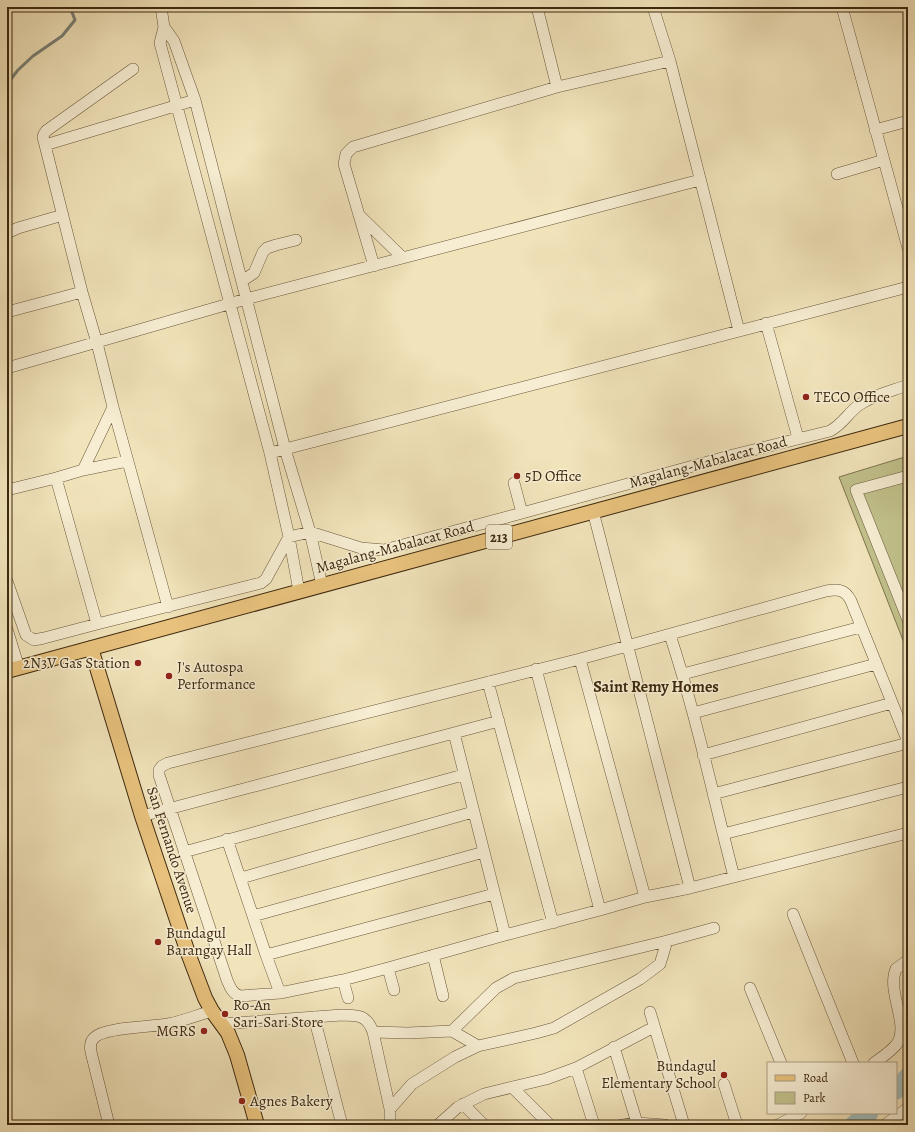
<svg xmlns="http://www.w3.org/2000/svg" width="915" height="1132" viewBox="0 0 915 1132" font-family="Alegreya,serif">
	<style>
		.green { fill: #c1c18b; stroke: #7f744d }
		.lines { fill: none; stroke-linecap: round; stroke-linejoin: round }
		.stream { stroke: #788076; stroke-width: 3 }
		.river { stroke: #9fbbba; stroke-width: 19 }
		.minor-casing { stroke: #6a573a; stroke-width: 12 }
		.major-casing { stroke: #3d280f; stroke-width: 16 }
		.minor { stroke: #f6edd2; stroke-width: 11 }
		.major { stroke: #e8c27d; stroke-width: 14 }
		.poi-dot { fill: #8f2418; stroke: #f6edd2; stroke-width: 1.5 }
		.labels { text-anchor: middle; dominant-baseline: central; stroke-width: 3; stroke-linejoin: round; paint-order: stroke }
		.shield { fill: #f6edd2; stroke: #74634a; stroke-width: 1 }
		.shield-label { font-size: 14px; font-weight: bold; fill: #3d280f }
		.poi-label { font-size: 15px; fill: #3d280f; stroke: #f6edd2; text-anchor: start }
		.street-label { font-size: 15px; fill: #3d280f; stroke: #f6edd2 }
		.neighbourhood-label { font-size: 16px; font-weight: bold; fill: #3d280f; stroke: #f6edd2 }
	</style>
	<rect width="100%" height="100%" fill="#f1e3ba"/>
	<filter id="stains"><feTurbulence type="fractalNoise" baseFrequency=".005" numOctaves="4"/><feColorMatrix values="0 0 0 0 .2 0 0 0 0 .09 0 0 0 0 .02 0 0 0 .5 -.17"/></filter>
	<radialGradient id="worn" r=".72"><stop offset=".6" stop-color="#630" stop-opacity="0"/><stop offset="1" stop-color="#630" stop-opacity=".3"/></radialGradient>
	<path class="green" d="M908,456V653L839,477Z"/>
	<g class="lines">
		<path class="stream" d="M7,84L18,70L33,56L62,36L75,20L70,7"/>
		<path class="river" d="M896,1090L908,1077
			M854,1125L869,1113"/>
		<g class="minor-casing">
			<path id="minor" d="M161,7L164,27L160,43L270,453L289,537L299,591
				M537,7L557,87
				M653,7L670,61L739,331
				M842,7L908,248
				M164,27L174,41L195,100L285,449L310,532L322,585
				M133,69L46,131L44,134L43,137L82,292L97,343L113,407L168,607
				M875,130L908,121
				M45,145L195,100
				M837,174L884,160
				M359,215L403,258
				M7,233L18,228L63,215
				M374,266L344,164L346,154L353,147L557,87L670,61
				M242,281L254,273L263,252L267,248L276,245L296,240
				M7,312L82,292
				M766,323L798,438
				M7,368L246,299L700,180
				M270,453L908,287
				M83,470L113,407
				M908,476L856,490L908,620
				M514,483L522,513
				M7,490L56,478L83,470L127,461
				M593,511L690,888
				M7,581L26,635L34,640L44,638L97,624L56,478
				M97,624L261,583L266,579L289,537L310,532L361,548L384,550L522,513L733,455L830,431C843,424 848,413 859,405C873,395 892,391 908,385
				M7,629L19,668
				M670,635C696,714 713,796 734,877
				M580,659L645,897
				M536,669L600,910
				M683,674L861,627
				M488,682L553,923
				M693,713L876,664
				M454,733L505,935
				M908,742L851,601C845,589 838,589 826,591L580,659L168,763L162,766L159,770V775L227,980C230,987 233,995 241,996L280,993L343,980L388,968L505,935L600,910L645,897L690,888L908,833
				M703,755L892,703
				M713,794L908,743
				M142,816L499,721
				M723,834L908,787
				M227,839L266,955L280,993
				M184,852L463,775
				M241,878L473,812
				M793,914L853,1063
				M253,916L484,852
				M266,955L494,894
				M433,955L443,996
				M388,968L394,990
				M343,980L348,998
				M750,988L781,1063
				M650,1012L684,1125
				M314,1017L342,1125
				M222,1024L342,1015C358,1015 367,1015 373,1032L390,1109V1125
				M452,1031L478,1046
				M373,1032L408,1033L452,1031L496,988L514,978L667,941L714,928
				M614,1047L637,1123
				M874,1063C881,1058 890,1052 896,1045C911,1026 886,992 896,969L908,960
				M576,1068L594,1125
				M724,1084L737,1125
				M512,1087L550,1125
				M463,1104L484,1125
				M390,1109L412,1084L455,1057L478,1046L536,1033L554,1028L640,979L660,964L667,941
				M109,1125L91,1052C90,1047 90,1041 95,1037C106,1027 151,1027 168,1024C183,1021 198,1015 212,1011
				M438,1125L458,1107L484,1094L546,1079L576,1068L654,1027
				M622,1125L637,1123L665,1125
				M778,1125L801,1113
				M885,1125L908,1108"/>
		</g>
		<g class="major-casing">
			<path id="major" d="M91,648L142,816L188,953L205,998L212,1011L228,1033L237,1055L257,1125
				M7,671L908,426"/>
		</g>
		<use href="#minor" class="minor"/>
		<use href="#major" class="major"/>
	</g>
	<g class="poi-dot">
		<circle cx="806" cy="397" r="4"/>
		<circle cx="517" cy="476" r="4"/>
		<circle cx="138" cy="663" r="4"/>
		<circle cx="169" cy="676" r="4"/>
		<circle cx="158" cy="942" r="4"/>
		<circle cx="225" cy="1014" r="4"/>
		<circle cx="204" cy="1031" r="4"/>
		<circle cx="724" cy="1075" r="4"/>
		<circle cx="242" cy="1101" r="4"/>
	</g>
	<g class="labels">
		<rect class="shield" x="486" y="525" width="26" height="24" rx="3"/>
		<g class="shield-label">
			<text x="499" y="537">213</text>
		</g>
		<g class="poi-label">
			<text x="814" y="397">TECO Office</text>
			<text x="525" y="476">5D Office</text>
			<text x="130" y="663" text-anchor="end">2N3V Gas Station</text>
			<text x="177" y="667">J's Autospa<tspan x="177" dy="17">Performance</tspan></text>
			<text x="166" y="933">Bundagul<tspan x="166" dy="17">Barangay Hall</tspan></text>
			<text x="233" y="1005">Ro-An<tspan x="233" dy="17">Sari-Sari Store</tspan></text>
			<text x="196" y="1031" text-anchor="end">MGRS</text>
			<text x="716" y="1066" text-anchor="end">Bundagul<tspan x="716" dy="17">Elementary School</tspan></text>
			<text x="250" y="1101">Agnes Bakery</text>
		</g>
		<g class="street-label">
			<text transform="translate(708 462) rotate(-15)">Magalang-Mabalacat Road</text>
			<text transform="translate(395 547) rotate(-15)">Magalang-Mabalacat Road</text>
			<text transform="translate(172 850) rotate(72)">San Fernando Avenue</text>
		</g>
		<g class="neighbourhood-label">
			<text x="656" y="687">Saint Remy Homes</text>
		</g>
	</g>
	<rect width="915" height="1132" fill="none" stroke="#f1e3ba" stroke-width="24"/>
	<rect x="8" y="8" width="899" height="1116" fill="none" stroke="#3d280f" stroke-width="2"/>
	<rect x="12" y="12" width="891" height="1108" fill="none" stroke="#3d280f"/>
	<rect x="767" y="1062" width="130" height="52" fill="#f6edd2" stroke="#ac9e84"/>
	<rect x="775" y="1075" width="20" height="6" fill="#e8c27d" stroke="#ac9e84"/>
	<text x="803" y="1082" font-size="12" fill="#3d280f">Road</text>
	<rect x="775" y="1092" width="20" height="12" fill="#c1c18b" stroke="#ac9e84"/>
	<text x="803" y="1102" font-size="12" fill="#3d280f">Park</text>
	<rect width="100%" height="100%" filter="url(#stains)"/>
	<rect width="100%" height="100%" fill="url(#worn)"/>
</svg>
